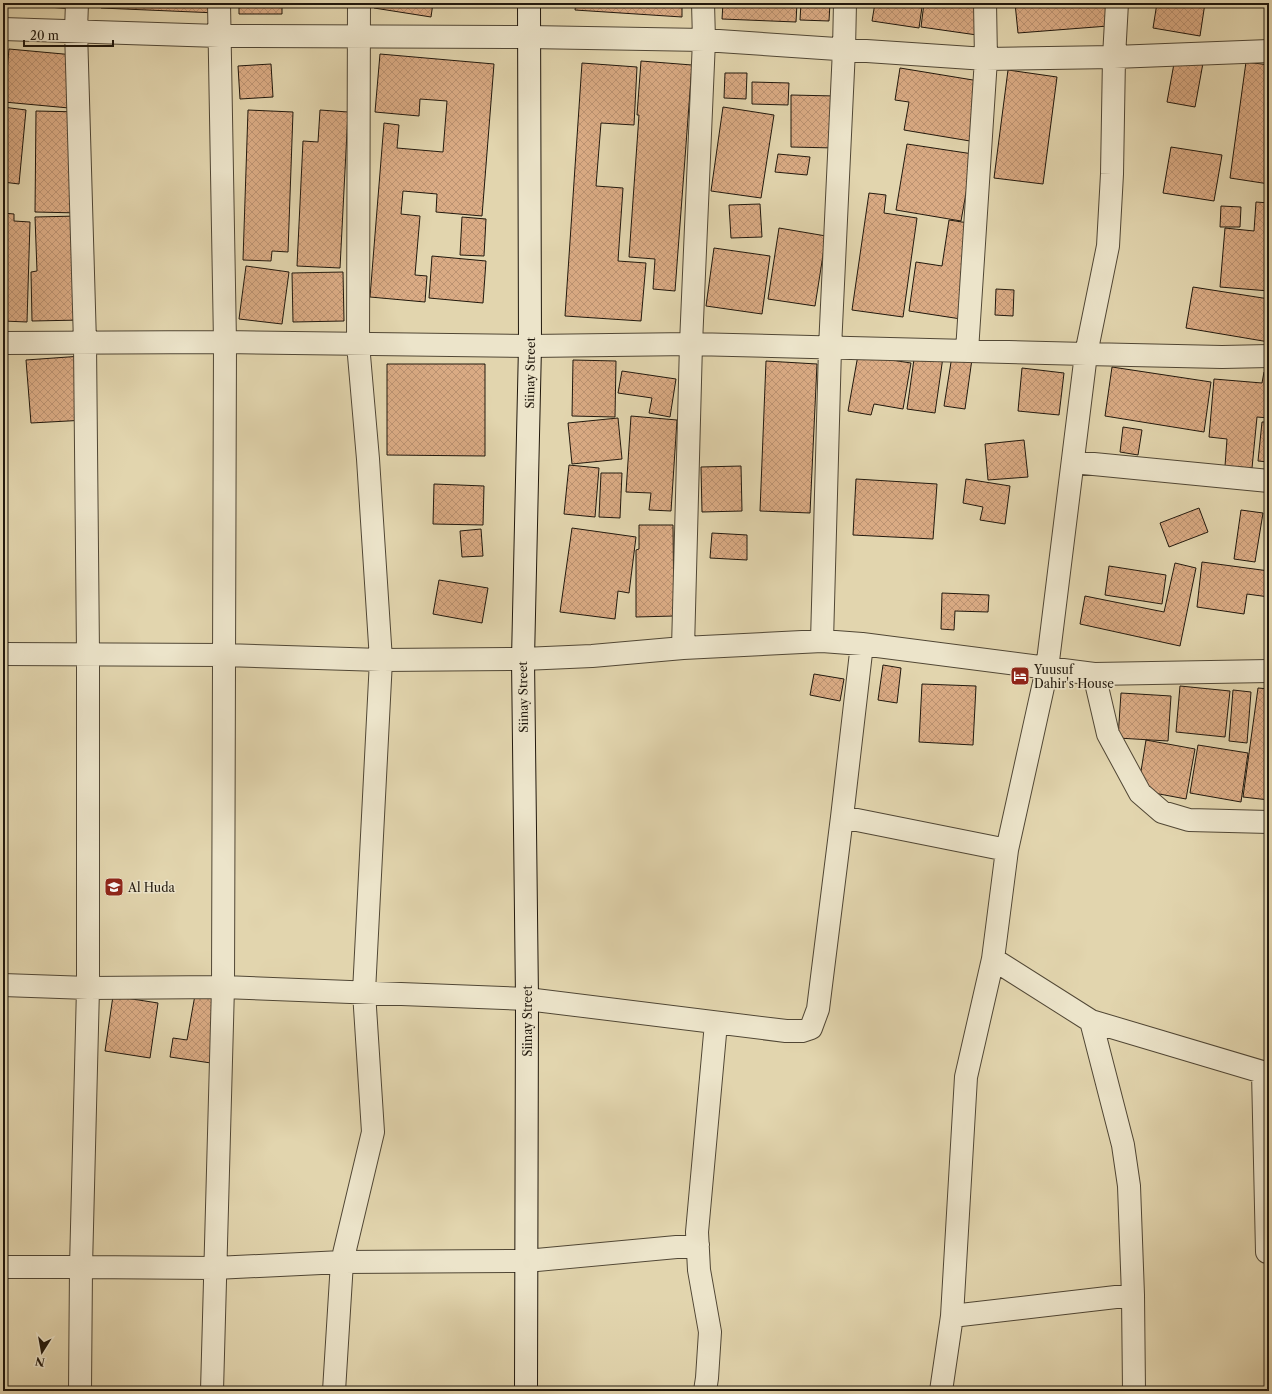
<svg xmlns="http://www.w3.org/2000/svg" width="1272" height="1394" viewBox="0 0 1272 1394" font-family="'Libre Caslon Text',serif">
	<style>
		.building { fill: url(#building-cross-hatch); stroke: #21180d }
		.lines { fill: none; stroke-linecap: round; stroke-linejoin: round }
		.street-casing { stroke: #514735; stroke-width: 24 }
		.secondary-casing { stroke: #21180d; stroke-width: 24 }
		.street { stroke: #ece4ca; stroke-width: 22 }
		.secondary { stroke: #ece4ca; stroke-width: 22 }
		.labels { text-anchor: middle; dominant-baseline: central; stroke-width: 3; stroke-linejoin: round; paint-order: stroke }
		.street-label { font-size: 12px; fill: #21180d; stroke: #ece4ca }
		.poi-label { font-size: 12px; fill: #21180d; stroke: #ece4ca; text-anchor: start }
	</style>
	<defs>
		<pattern id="building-cross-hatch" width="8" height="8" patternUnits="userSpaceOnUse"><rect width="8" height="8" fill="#daab84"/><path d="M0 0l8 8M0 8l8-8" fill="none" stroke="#bb9271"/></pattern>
	</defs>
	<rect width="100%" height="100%" fill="#e2d5ae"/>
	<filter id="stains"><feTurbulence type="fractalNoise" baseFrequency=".005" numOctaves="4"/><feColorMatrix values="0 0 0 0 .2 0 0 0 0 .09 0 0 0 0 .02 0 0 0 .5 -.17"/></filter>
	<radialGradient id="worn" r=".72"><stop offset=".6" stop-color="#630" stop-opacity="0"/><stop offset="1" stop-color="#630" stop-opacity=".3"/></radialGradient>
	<path class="building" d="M34,3H76L75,9L34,6Z
		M101,3H217V13L101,8Z
		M239,3H282V14H239Z
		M375,3H433L431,17L374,8Z
		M576,3H682V17L575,10Z
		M723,3H797L796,22L722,19Z
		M801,3H830L829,21L800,20Z
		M875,3H896L922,7L919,28L872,21Z
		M924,3H981L977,35L921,27Z
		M1015,3H1119L1121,25L1018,33Z
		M1157,3H1205L1200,36L1153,28Z
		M9,49L85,56L80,109L4,102Z
		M380,54L494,64L482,216L436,212L437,194L403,191L401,214L420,216L415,275L427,276L425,302L370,297L384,123L399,125L397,148L443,152L447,101L420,99L419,116L375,112Z
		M1175,58L1203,63L1195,107L1167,102Z
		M641,61L692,65L675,291L653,289L655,259L629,257L639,115H637Z
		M1246,62L1269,65V184L1230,178Z
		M582,63L637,67L634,125L601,123L596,186L623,188L618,261L646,263L641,321L565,316Z
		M271,64L273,97L240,99L238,66Z
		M900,68L979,81L970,141L904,130L909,102L895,100Z
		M1008,70L1057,77L1043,184L994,178Z
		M725,73H747L746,99L724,98Z
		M752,82L789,83L788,105L752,104Z
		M791,95L835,96V148L791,147Z
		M3,107L26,110L19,184L3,182Z
		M723,107L774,115L761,198L711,191Z
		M248,110L293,112L288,252L272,251L271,261L243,260Z
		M320,110L348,112L340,268L297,266L303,141L318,142Z
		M36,111L81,112L80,213L35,212Z
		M907,144L973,154L961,221L896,210Z
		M1171,147L1222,155L1214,201L1163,193Z
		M778,154L810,157L807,175L775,172Z
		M869,193L886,195L884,213L917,218L903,317L852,310Z
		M1256,202L1269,203V291L1220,287L1225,228L1254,231Z
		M760,204L762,237L731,238L729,205Z
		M1221,206L1241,207L1240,227H1220Z
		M3,213L14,214V221L30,222L27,322L3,321Z
		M78,216L82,320L32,321L31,272L37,271L35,217Z
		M462,217L486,219L484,256L460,255Z
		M949,220L975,224L961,319L909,311L916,262L942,266Z
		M779,228L826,236L815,306L768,299Z
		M714,248L770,256L762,314L706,306Z
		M432,256L486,261L483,303L429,298Z
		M246,266L289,272L282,324L239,319Z
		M343,272L344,321L293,322L292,273Z
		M1193,287L1269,299V342L1186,328Z
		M996,289L1014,290L1013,316L995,315Z
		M915,352L943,357L935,413L907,409Z
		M858,355L911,363L903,409L874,404L871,415L848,411Z
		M82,356L86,420L31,423L26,360Z
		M952,356L972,359L965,409L944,406Z
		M573,360L616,361L615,417L572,416Z
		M766,361L817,364L810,513L760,511Z
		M387,364H485V456L387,455Z
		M1112,367L1211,382L1204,432L1105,416Z
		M1022,368L1064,373L1059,415L1018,411Z
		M622,371L676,379L670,417L649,413L652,398L618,393Z
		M1264,372H1269V418L1257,417L1252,468L1225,466L1227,439L1209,437L1214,379L1262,383Z
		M631,416L677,420L671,511L649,510L651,493L626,492Z
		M618,418L622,459L572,464L568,423Z
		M1262,422H1269V462L1258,461Z
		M1123,427L1142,430L1138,455L1120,452Z
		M1024,440L1028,477L988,480L985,444Z
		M569,465L599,468L595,517L564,514Z
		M741,466L742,511L702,512L701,467Z
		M601,473H622L620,518L599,517Z
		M856,479L937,484L933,539L853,535Z
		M966,479L1010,486L1005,524L980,520L983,507L963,503Z
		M434,484L484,486L483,525L433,524Z
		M1199,508L1208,532L1169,547L1160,523Z
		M1241,510L1263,513L1255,562L1234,559Z
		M639,525H673L674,616L636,617V550L639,549Z
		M572,528L636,537L629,593L618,591L615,619L560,612Z
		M481,529L483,556L462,557L460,531Z
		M712,533L747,535V560L710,558Z
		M1202,562L1269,571V597L1247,594L1244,614L1197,607Z
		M1175,563L1196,568L1180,646L1080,624L1085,596L1164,612Z
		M1109,566L1166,575L1162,604L1105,595Z
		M439,580L488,588L482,623L433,614Z
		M942,593L989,595L988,612L955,611L954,630L941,629Z
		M883,665L901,668L897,703L878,700Z
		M814,674L844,679L840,701L810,695Z
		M922,684L976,686L973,745L919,742Z
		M1180,686L1230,691L1225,737L1176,732Z
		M1258,688L1269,689V800L1243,797Z
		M1233,690L1251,692L1247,743L1229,741Z
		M1121,693L1171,696L1168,741L1118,738Z
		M1146,740L1195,749L1186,799L1138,790Z
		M1198,745L1248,753L1241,802L1190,793Z
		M195,995L221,999L211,1063L170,1057L173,1038L187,1040Z
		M113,996L158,1003L150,1058L105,1051Z"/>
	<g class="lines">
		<g class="street-casing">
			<path id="street" d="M77,3L76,30L85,343L88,654V988L81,1267L80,1391
				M3,29L219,36L529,37L704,40L986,59L1114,57L1269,51
				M3,343L225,342L530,346L691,344L1086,354L1222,357L1269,356
				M967,351L986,59L985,3
				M1073,462L1269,481
				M822,641L830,348L844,49L845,3
				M683,648L691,344L704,40L703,3
				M3,654L224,655L381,660L523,659L592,656L683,648L822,641L862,644L1094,674L1269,671
				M1094,674L1108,734L1140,793L1162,812L1189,820L1269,822
				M842,817L1007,850
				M993,959L1091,1021L1269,1074
				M3,985L88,988L223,987L527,999L786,1031H802L811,1028L818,1009L842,817L862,644
				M1091,1021L1123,1145L1129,1186L1133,1295L1134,1391
				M1263,1072L1267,1252
				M3,1267H81L215,1268L342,1262L526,1261L698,1245
				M952,1316L1133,1295
				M212,1391L223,987L225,342L219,3
				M334,1391L342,1262L373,1132L364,992L381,660L368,459L358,344L359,3
				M705,1391L707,1378L710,1332L699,1270L697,1232L716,1023
				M941,1391L952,1316L966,1077L993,959L1007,850L1047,669L1086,354L1108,246L1112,174L1114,57L1117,3"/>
		</g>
		<g class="secondary-casing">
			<path id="secondary" d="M526,1391L527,999L523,659L530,346L529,3"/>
		</g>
		<use href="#street" class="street"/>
		<use href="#secondary" class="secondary"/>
	</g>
	<defs>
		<g id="hotel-square" transform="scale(1)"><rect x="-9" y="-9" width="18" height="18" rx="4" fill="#8f2418" stroke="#ece4ca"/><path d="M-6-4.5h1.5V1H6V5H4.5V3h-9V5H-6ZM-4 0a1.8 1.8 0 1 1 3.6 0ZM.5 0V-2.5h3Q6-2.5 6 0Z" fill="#fff"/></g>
		<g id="school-square" transform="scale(1)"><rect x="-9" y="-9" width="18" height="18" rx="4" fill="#8f2418" stroke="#ece4ca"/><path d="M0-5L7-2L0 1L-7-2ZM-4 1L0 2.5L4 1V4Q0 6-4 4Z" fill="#fff"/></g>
	</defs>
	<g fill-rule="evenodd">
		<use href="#hotel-square" x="1020" y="676"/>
		<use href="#school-square" x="114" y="887"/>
	</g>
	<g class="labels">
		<g class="street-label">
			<text transform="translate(530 373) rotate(-89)">Siinay Street</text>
			<text transform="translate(523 697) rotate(-91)">Siinay Street</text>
			<text transform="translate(527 1021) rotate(-90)">Siinay Street</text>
		</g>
		<g class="poi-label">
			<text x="1034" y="669">Yuusuf<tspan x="1034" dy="14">Dahir's House</tspan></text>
			<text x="128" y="887">Al Huda</text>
		</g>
	</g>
	<rect width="1272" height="1394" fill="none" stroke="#e2d5ae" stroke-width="16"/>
	<rect x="4" y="4" width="1264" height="1386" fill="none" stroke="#21180d" stroke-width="2"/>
	<rect x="8" y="8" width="1256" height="1378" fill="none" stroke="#21180d"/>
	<g transform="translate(42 1352) rotate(191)" stroke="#ece4ca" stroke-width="3" paint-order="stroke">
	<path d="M0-3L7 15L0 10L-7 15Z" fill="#21180d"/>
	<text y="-6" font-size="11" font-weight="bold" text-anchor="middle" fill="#21180d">N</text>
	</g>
	<path d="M24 40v6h89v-6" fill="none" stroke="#21180d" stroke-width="2"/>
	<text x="30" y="40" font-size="12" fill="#21180d" stroke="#ece4ca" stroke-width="3" paint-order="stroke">20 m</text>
	<rect width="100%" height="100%" filter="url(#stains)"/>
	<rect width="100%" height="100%" fill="url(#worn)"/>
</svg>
